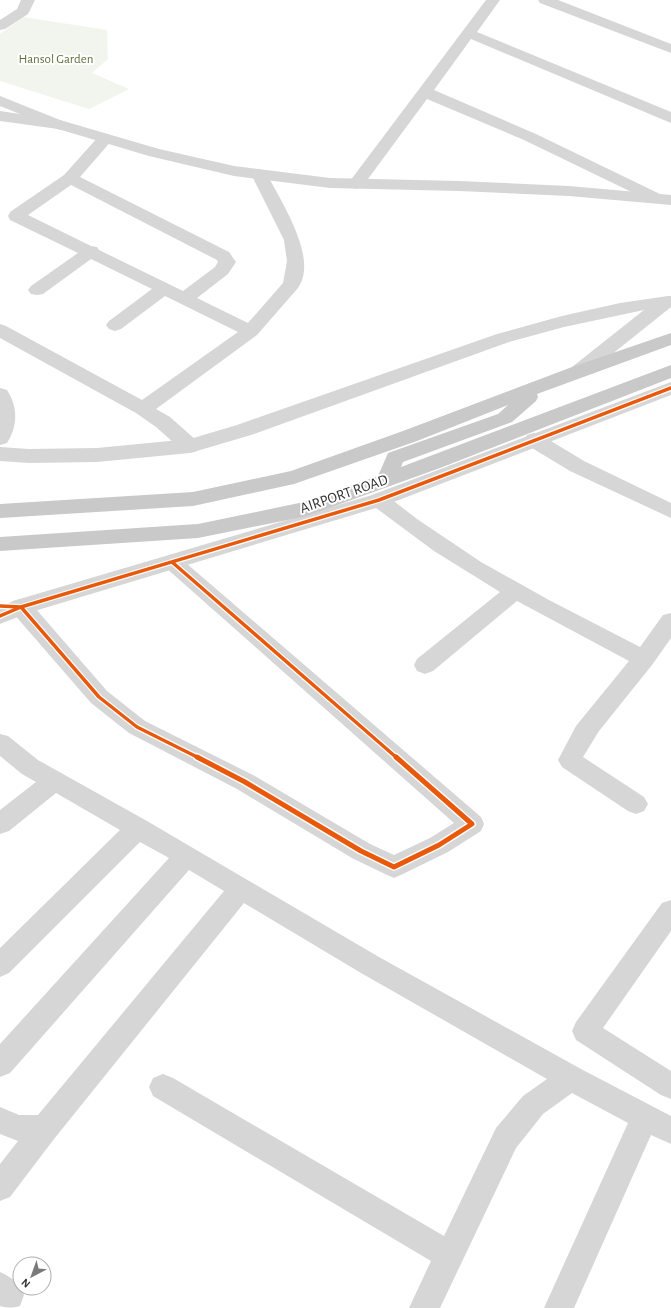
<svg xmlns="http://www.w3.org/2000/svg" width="671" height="1308" viewBox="0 0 671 1308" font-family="'Alegreya Sans',sans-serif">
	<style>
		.green { fill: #f2f5ed }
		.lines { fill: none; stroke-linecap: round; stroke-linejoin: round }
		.minor { fill: #d6d6d6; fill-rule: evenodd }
		.tertiary { fill: #d6d6d6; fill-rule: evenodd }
		.primary { fill: #c9c9c9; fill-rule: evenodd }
		.cycleway-far1-casing { stroke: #fff; stroke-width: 6 }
		.cycleway-casing { stroke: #fff; stroke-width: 8 }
		.cycleway-far1 { stroke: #e8590c; stroke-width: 3.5 }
		.cycleway { stroke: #e8590c; stroke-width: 5 }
		.labels { text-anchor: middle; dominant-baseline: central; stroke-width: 4; stroke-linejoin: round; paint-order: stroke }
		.far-park-label { font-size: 13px; fill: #5e703d; stroke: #fff }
		.street-label { font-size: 15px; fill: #323232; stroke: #fff }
	</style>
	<rect width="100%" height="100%" fill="#fff"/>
	<path class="green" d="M23,17L107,30L108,59L92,73L129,89L89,109L0,81V34Z"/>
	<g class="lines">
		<path class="minor" d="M21,0H35L28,14L5,29L0,30V20L17,9Z
			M486,0H500L477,32L671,112V123L471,39L434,90L536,134L662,195L664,198L662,201L656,203L650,201L524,140L427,99L362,187L356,189L350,187L348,184L350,181Z
			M538,0H558L671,44V53L540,3Z
			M0,96L65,122L68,125L65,128L60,130L0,106Z
			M105,134L111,136L113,139L80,177L229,252L236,262L228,274L197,298L248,323L283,283L287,261L284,240L251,174L253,171L259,169L265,171L267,174C281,202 319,258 298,288L257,335L156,409L170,417L197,441L200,446L197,451L190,453L183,451L156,427L136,413L0,338V324L6,326L142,400L238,332L165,296L121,329L115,331L109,329L106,325L109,321L152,289L91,259L43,294L37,295L31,294L28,290L31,286L78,253L10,220L8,216L10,212L64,175L99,136ZM71,185L217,260L218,262L215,267L183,291L99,250L97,247L91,246L28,215Z
			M0,388L7,390C18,407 18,425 7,443L0,445Z
			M534,433L541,435L584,461L671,503V518L570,471L527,445L524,440L527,435Z
			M379,493L386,495L417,519L481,562L549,600L640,647L663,615L671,613V638L652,665L599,731L583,757L644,797L648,804L644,811L636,814L628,811L562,767L558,760L576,726L629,661L517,601L433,671L425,674L417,671L414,665L417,659L500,592L434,551L372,505L369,500L372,495Z
			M172,554L179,557L481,817L484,824L481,831L448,852L403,874L394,878L385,874L352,858L237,789L129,733L91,703L13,613L10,607L13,601L21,599L29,601L107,691L145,721L253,775L370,844L394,855L430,838L454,823L165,567L162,562L165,557Z
			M0,734L8,736L38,760L147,821L379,957L581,1069L671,1116V1144L651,1135L574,1308H544L628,1123L572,1093L543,1114L516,1148L440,1308H409L431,1261L153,1096L149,1087L153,1078L163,1074L173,1078L444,1236L496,1128L523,1096L547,1079L361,973L244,903L54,1139L10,1197L0,1201V1164L18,1141L0,1134V1107L19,1115H38L224,891L189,870L10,1073L0,1077V1044L169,858L140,842L9,973L0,977V948L120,830L56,793L9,831L0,834V810L36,782L22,774L0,756Z
			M671,900V931L603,1028L671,1071V1099L661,1095L576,1040L572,1031L576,1022L662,903Z
			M0,1272C13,1278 19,1283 24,1295L20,1306C13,1308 7,1308 0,1306Z"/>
		<path class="tertiary" d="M0,111L60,120L159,149L234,166L330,178L459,181L569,186L671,195V205L569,196L459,191L330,188L234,176L149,156L58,129L0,121Z
			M668,296H671V307L586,375L579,377L572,375L570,371L572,367L644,310L564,327L509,342L251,435L190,453L97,462L29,463L0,461V447L29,449L97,448L190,439L237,425L497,334L562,316L620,303Z
			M671,382V395L386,505L28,613L0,624V607L13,601L372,495Z"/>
		<path class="primary" d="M671,333V345L537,394L538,397L536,401L512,422L403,462L401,467L671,365V378L440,468L307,516L198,538L0,551V537L198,524L304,502L378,476L388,453L498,414L508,405L417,441L294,484L193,506L0,518V504L193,492L291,471L403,431L572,367Z"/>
		<g class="cycleway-far1-casing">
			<path id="cycleway-far1" d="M172,562L397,758
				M0,606L21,607L99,697L137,727L199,758
				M0,616L21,607L379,500L671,388"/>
		</g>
		<g class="cycleway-casing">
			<path id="cycleway" d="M197,757L245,782L361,851L394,867L439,845L472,824L396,757"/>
		</g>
		<use href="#cycleway-far1" class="cycleway-far1"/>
		<use href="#cycleway" class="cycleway"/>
	</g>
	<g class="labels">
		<g class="far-park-label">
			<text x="56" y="59">Hansol Garden</text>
		</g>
		<g class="street-label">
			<text transform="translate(344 494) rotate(-19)">AIRPORT ROAD</text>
		</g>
	</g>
	<g transform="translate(32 1276) rotate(221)"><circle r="19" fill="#ffffff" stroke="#adadad"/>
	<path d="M0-3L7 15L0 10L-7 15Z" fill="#7a7a7a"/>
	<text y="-6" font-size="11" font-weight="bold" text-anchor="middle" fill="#323232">N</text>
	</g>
</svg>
